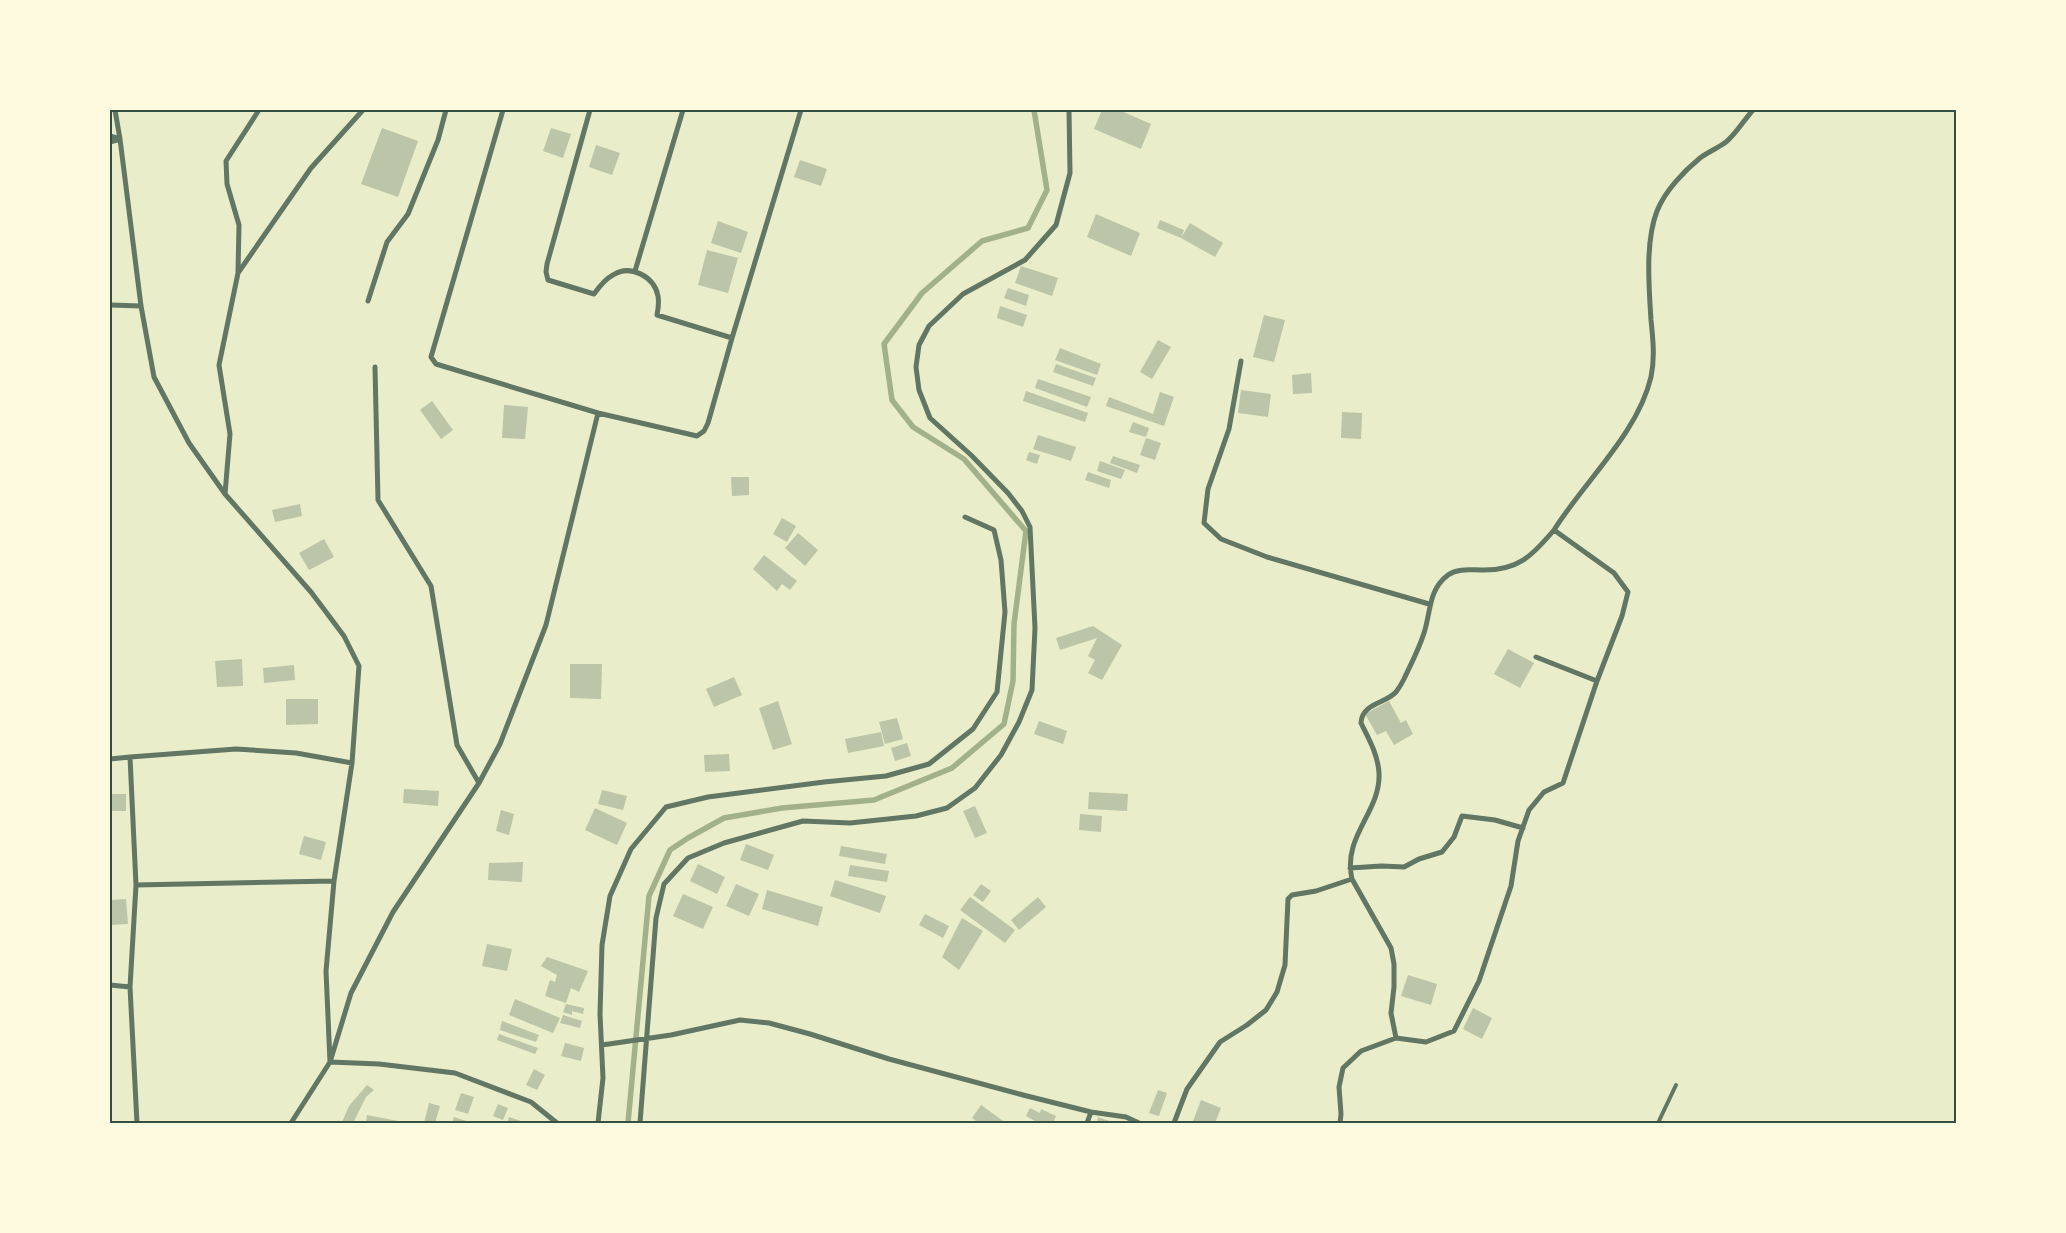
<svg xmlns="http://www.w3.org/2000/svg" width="2066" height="1233" viewBox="0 0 2066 1233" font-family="'Playfair Display',serif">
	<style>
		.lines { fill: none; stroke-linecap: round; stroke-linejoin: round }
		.stream { stroke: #a3b18a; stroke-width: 5.5 }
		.building { fill: #bcc5a7 }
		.service { stroke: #617663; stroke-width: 4 }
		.minor { stroke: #617663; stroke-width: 5 }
		.neatline { fill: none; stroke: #344e41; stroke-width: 2 }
	</style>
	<rect width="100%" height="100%" fill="#e9edc9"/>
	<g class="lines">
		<path class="stream" d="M628,1123L649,896L670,850L688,838L724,818L782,808L874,800L952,768L1004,724L1013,681L1014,624L1026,531L964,459L913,427L892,400L884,344L922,293L982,241L1028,228L1047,190L1034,110"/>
	</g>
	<path class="building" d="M1102,110H1119L1151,124L1141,149L1094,129Z
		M382,128L418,141L398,197L361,184Z
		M551,128L571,134L563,158L543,151Z
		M596,145L620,153L612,175L589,167Z
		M800,160L827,169L821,186L794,177Z
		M1096,214L1140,233L1131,256L1087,237Z
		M1160,220L1184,230L1181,238L1157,228Z
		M718,221L748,232L741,253L711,243Z
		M1190,223L1223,243L1215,257L1181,238Z
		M707,250L738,258L728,293L698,285Z
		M1021,266L1058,278L1052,296L1015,283Z
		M1008,288L1029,295L1026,306L1004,298Z
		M1000,306L1027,315L1023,327L997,318Z
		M1264,315L1285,320L1274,362L1253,357Z
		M1158,340L1171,347L1152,379L1140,372Z
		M1060,348L1101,364L1097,375L1055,360Z
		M1056,364L1096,378L1093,386L1053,372Z
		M1311,373L1312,393L1293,394L1292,375Z
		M1038,379L1091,397L1087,407L1035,388Z
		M1241,390L1271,394L1268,417L1238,413Z
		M1026,391L1088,413L1085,422L1023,401Z
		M1160,392L1174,397L1164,426L1106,406L1109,397L1153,414Z
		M432,401L453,430L441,439L420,410Z
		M504,405L528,407L525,439L502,438Z
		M1342,412L1362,413L1361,439L1341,438Z
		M1133,422L1149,428L1146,437L1129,432Z
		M1038,435L1076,447L1071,461L1033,449Z
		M1146,438L1161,443L1155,460L1140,455Z
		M1029,452L1040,455L1037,464L1026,460Z
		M1113,456L1140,465L1137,473L1110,463Z
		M1100,461L1125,470L1121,479L1097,471Z
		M1088,472L1111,480L1109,488L1085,480Z
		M731,477H749V495L732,496Z
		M300,504L302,516L275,522L272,510Z
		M782,518L796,526L787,542L773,534Z
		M798,533L818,550L805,566L785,548Z
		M324,539L334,557L309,570L299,553Z
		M764,555L797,581L790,590L782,584L777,591L753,569Z
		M1093,626L1122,645L1102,680L1088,673L1095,660L1088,656L1097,638L1060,650L1056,638Z
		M1508,649L1534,663L1520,688L1494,674Z
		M242,659L243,686L217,687L215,661Z
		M570,664H602L601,699L570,698Z
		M294,665L295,680L264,683L263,668Z
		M734,677L742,695L714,707L706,689Z
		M286,699H318V724L286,725Z
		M778,701L792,744L773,750L759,708Z
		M1389,701L1401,723L1406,720L1413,734L1394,745L1386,731L1377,735L1365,714Z
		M897,718L903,739L885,744L879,722Z
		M1039,721L1067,731L1063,744L1034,734Z
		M881,732L884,746L848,753L845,739Z
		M907,743L911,756L895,761L891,748Z
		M729,754L730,771L705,772L704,755Z
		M404,789L439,791L438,806L403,803Z
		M602,790L627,796L623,810L598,804Z
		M1089,792L1128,794L1127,811L1088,809Z
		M110,794H126V811H110Z
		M975,806L987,833L975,838L963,811Z
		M595,808L627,823L617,845L585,830Z
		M501,810L514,814L509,835L496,831Z
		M1080,814L1102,816L1101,832L1079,830Z
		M304,836L326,842L321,860L299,854Z
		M746,844L774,855L768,870L740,860Z
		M841,846L887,854L885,864L839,856Z
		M523,862L522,882L488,880L489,863Z
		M698,864L725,877L717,894L690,881Z
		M850,865L889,871L887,882L848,876Z
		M835,880L886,896L880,913L830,896Z
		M736,884L759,894L749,916L726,906Z
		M981,884L991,891L983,902L973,895Z
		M767,890L823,907L818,926L762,909Z
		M683,894L713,907L703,929L673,916Z
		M970,897L1015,930L1005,943L960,910Z
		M1038,897L1046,907L1019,930L1011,920Z
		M126,899L128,924L110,925V900Z
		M925,914L949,926L943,938L919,925Z
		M962,918L983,931L959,970L942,957Z
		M487,944L512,949L507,971L482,966Z
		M547,957L588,971L579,992L571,988L566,1003L545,996L550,980L555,982L557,975L541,966Z
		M1408,975L1437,984L1431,1005L1401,996Z
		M515,999L560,1018L553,1033L509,1015Z
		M566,1004L584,1008L583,1014L572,1011V1015L563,1012Z
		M1473,1008L1492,1018L1482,1039L1463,1029Z
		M563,1015L582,1021L580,1028L560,1023Z
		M502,1021L539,1035L536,1042L500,1030Z
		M499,1034L538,1048L535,1054L497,1040Z
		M565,1043L584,1048L581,1061L561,1056Z
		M534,1069L545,1075L537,1090L526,1085Z
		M367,1085L374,1090L366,1097L353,1123L342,1122L349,1106Z
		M1158,1090L1167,1093L1159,1116L1149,1113Z
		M461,1093L474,1097L468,1114L455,1110Z
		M1201,1100L1221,1108L1215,1123H1197L1193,1121Z
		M429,1103L440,1106L435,1123H424Z
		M498,1104L508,1108L503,1120L493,1116Z
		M981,1105L1006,1123H979L972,1118Z
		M1030,1108L1040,1113L1041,1109L1056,1116L1053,1123H1034L1035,1121L1026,1116Z
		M367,1115L398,1121L397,1123H366Z
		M454,1117L466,1121L465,1123H452Z
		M509,1117L524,1122L523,1123H507Z
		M1098,1117L1115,1123H1097Z"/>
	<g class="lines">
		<path class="service" d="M1658,1123L1676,1085"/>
		<path class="minor" d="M503,110L431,357L436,364L598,413L697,436L704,431L708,423L732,338L801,110
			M590,110L547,264L546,272L548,280L594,294C599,287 605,279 613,275C630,264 654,276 658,296C659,302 658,310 657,315L732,338
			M110,136L120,139L141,306L154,377L189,443L225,494L311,592L344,636L359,666L352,763L334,881L326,971L330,1062
			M110,142L120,139L115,110
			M635,271L683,110
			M238,273L239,225L227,184L226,161L259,110
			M368,301L387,242L408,214L438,140L446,110
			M110,305L141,306
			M1241,361L1229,429L1208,489L1204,523L1221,539L1267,557L1429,604
			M375,367L378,500L431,586L457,745L479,783
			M225,494L230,434L219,365L238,273L311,168L363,110
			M1597,681L1622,616L1628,592L1614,573L1554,530C1584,482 1638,433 1651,377C1655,358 1653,339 1651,320C1649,287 1645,242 1657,211C1665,191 1684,171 1700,158C1708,152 1718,148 1726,142C1736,134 1744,120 1753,110
			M110,759L130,757
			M1350,868L1382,866L1404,867L1419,859L1442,852L1454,837L1462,816L1495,820L1523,828
			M1352,879L1391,948L1394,964V987L1391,1013L1396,1038
			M136,885L334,881
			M110,985L130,987
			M602,1045L671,1035L740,1020L769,1023L810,1034L889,1059L1023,1095L1091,1112L1126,1117L1139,1123
			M330,1062L379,1064L455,1073L531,1102L557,1123
			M137,1123L130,987L136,885L130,757L236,749L296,753L352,763
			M291,1123L330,1062L351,993L393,912L479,783L500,744L546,625L598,413
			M598,1123L603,1078L600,1014L602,945L610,896L631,849L666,807L708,797L824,782L886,776L929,764L973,729L997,692L1005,612L1001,560L994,530L965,517
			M640,1123L656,918L664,884L688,858L724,843L803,821L850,823L916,816L947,808L975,788L1001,755L1019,722L1032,690L1035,628L1030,527L1022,511L1008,493L971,455L930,418L919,390L916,367L919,345L929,326L963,294L1025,260L1056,225L1070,173L1069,110
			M1087,1123L1091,1112
			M1174,1123L1187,1089L1220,1042L1247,1025L1266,1010L1277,992L1285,965L1288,899L1292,895L1316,891L1352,879C1342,836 1381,812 1379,773C1378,755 1369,739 1361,723C1362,703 1385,704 1396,692C1399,688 1402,683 1404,679C1411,664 1419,649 1424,633C1431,612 1428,590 1448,575C1458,568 1470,570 1481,570C1518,571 1532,556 1554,530
			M1340,1123L1341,1114L1339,1087L1343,1068L1361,1051L1396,1038L1426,1042L1454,1031L1479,981L1511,886L1518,841L1529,810L1544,792L1563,783L1597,681L1536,657"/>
	</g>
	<rect width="2066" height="1233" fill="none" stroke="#fefae0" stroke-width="222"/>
	<rect x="111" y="111" width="1844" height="1011" class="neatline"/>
</svg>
